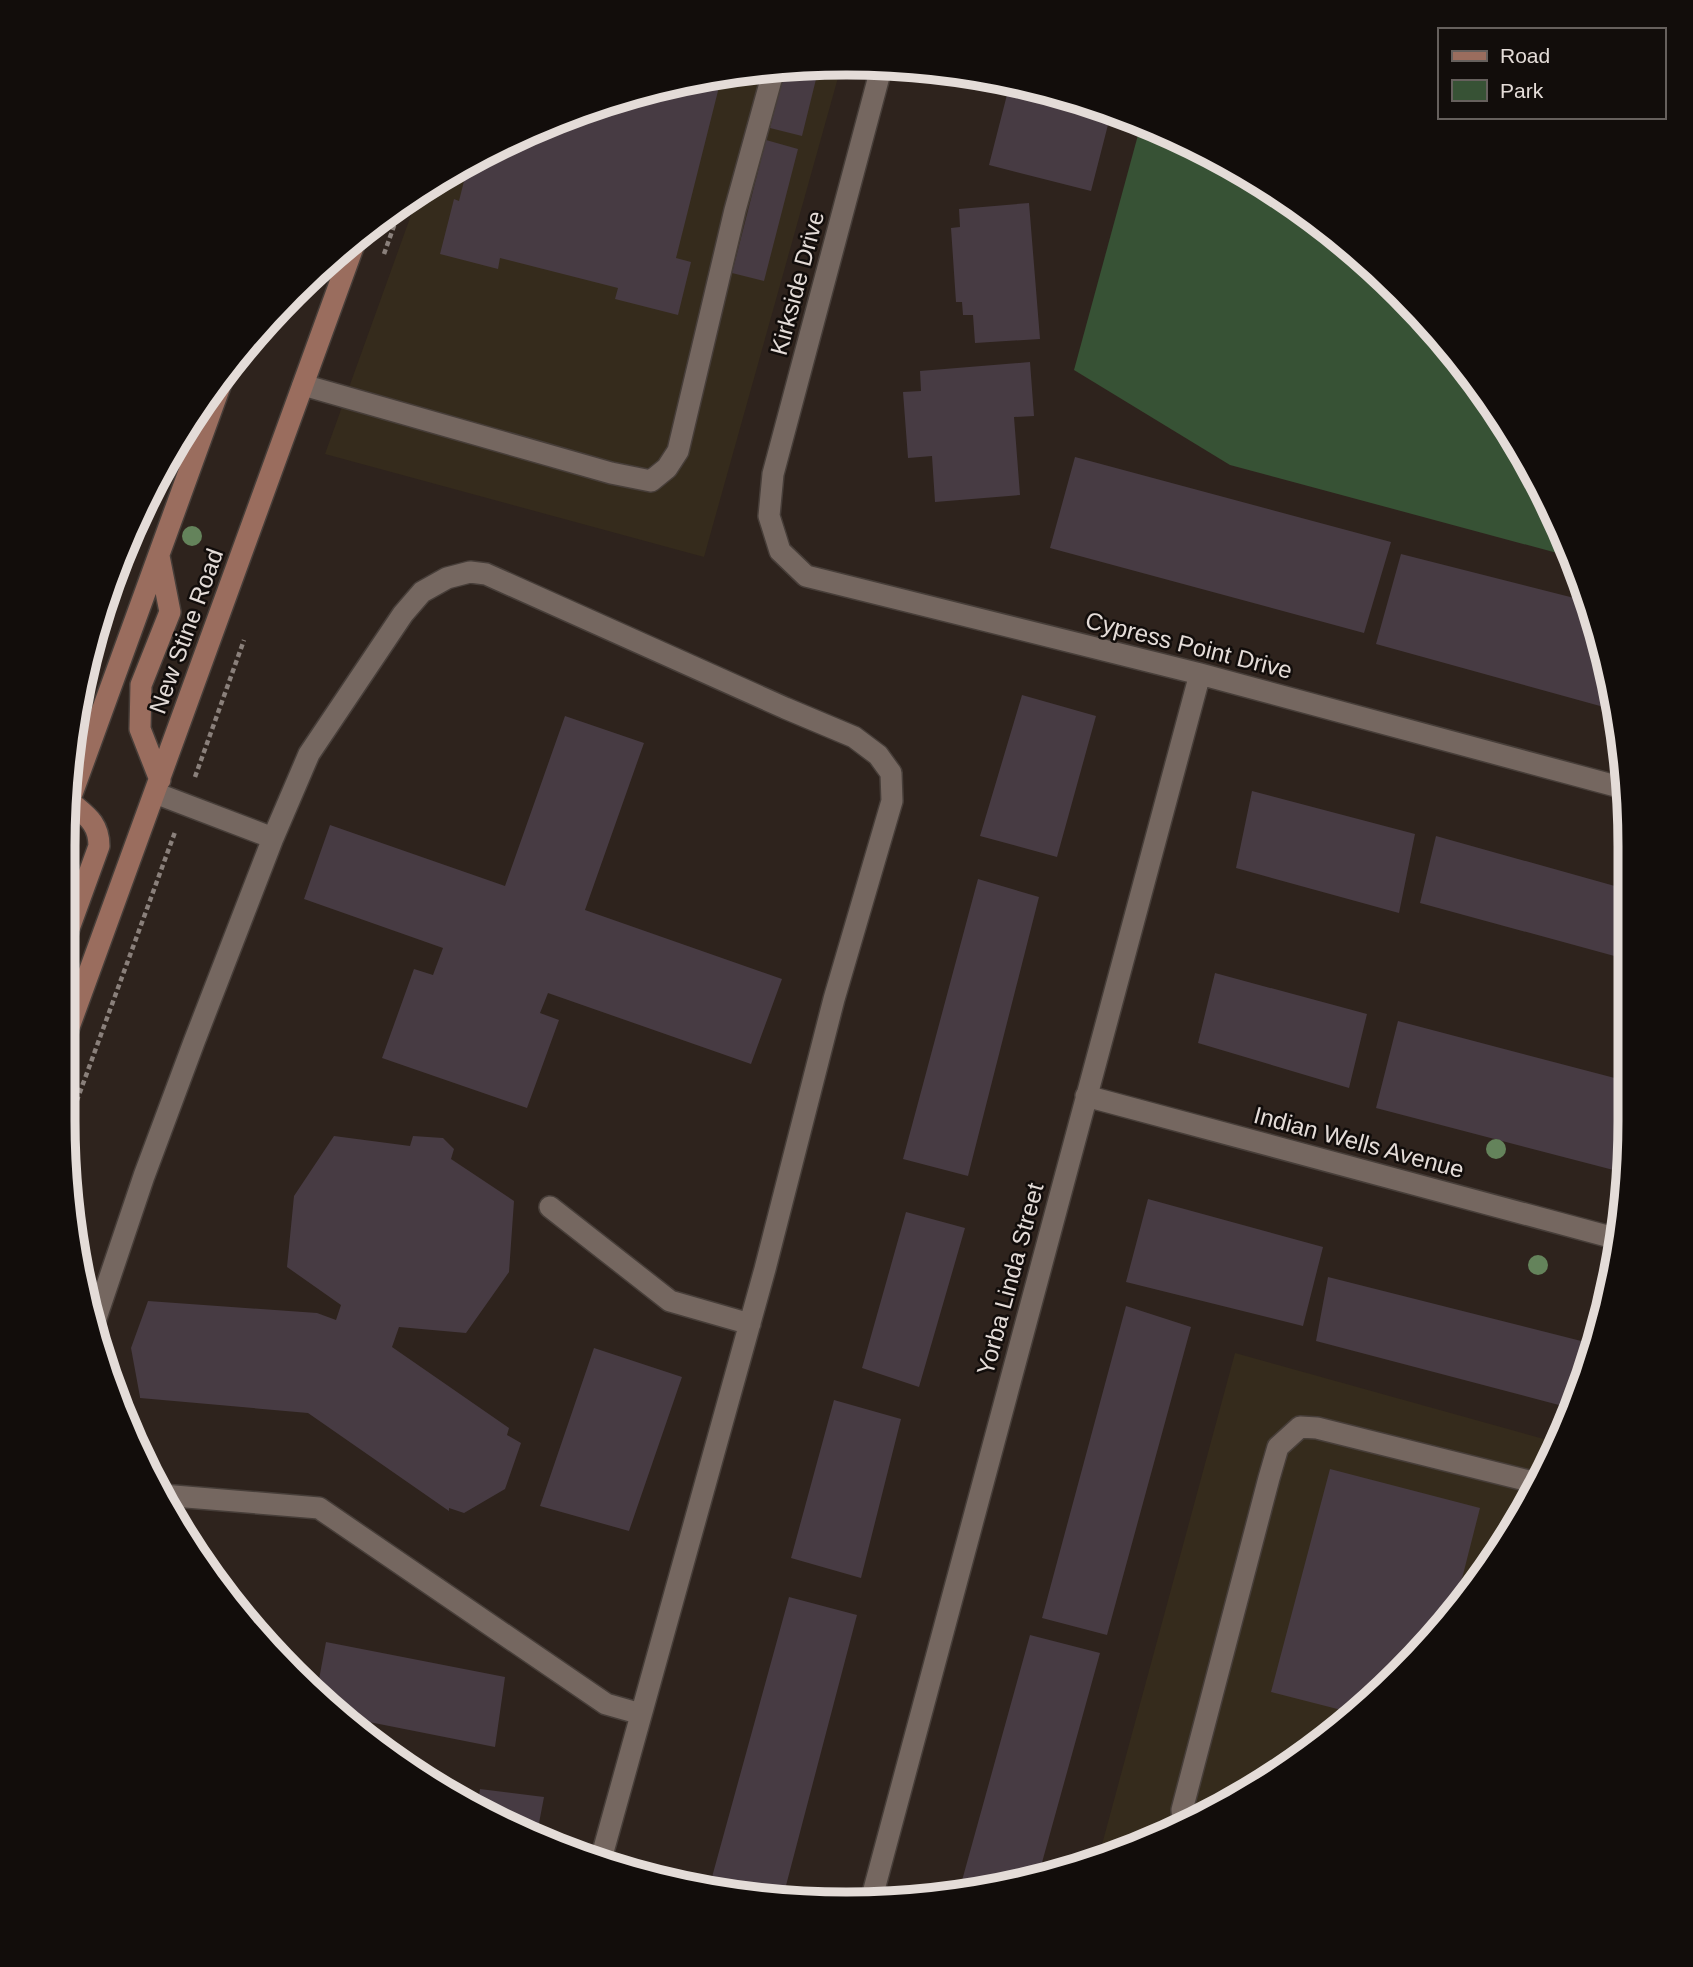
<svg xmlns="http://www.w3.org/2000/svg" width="1693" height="1967" viewBox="0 0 1693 1967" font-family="Helvetica,sans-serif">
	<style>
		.commercial { fill: #352b1c }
		.green { fill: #375235 }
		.building { fill: #473b43 }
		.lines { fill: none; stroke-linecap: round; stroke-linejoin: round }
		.lane-casing { stroke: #473e39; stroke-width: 24 }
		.street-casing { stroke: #473e39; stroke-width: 24 }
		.secondary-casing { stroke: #473e39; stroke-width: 24 }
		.path { stroke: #8a807b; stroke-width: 4.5; stroke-dasharray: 5 3.5; stroke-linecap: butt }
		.lane { stroke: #756760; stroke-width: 21 }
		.street { stroke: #756760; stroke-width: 21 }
		.secondary { stroke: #9a6d5e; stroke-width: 21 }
		.tree { fill: #64835b }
		.labels { text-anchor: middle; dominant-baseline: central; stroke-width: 5; stroke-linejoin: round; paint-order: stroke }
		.street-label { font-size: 24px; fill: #e4dcd8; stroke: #120d0b }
		.rim { fill: none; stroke: #e4dcd8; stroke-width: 9 }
	</style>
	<rect width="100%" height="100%" fill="#2e231d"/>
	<path class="commercial" d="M841,67L704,557L325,454L419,193L455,168L594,105L744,70Z
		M1235,1353L1558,1443L1498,1556L1400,1675L1281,1772L1097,1863Z"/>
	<path class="green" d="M1141,124L1193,144L1323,225L1435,330L1525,454L1572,557L1230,465L1074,370Z"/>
	<path class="building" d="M819,67L802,136L770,128L785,68Z
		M722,75L676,258L691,262L678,315L615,299L618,288L500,258L498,269L440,254L454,199L459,201L469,161L594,105Z
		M1010,83L1049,90L1111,113L1091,191L989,165Z
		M766,140L798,149L764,281L732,273Z
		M1029,203L1040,339L975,343L973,315H963L962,302H956L951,228L960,227L959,209Z
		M1030,362L1034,416L1014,417L1020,495L935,502L932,456L908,458L903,392L921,391L920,371Z
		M1075,457L1391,542L1364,633L1050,548Z
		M1401,554L1590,602L1611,709L1376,644Z
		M1022,695L1096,716L1057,857L980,836Z
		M565,716L644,743L585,910L782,979L751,1064L548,993L540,1013L559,1020L527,1108L382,1058L414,969L433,975L443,948L304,899L330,825L505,886Z
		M1252,791L1415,834L1399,913L1236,868Z
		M1436,836L1629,890V960L1420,903Z
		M978,879L1039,897L968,1176L903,1159Z
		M1215,973L1367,1014L1349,1088L1198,1043Z
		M1398,1021L1630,1082V1121L1625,1173L1376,1108Z
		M334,1136L410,1146L413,1136L443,1138L454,1149L451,1159L514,1201L509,1272L466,1333L399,1327L392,1347L509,1428L507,1435L521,1443L505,1489L464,1513L449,1508V1511L308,1413L140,1398V1397L131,1348L148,1301L317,1313L336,1320L341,1305L287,1267L294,1196Z
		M1148,1199L1323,1247L1303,1326L1126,1282Z
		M906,1212L965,1228L919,1387L862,1368Z
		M1328,1277L1593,1344L1574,1409L1316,1341Z
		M1126,1306L1191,1327L1107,1635L1042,1618Z
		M594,1348L682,1377L629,1531L540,1506Z
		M834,1400L901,1419L861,1578L791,1558Z
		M1330,1469L1480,1508L1454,1610L1400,1675L1353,1713L1271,1692Z
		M789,1597L857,1615L783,1897H745L709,1888Z
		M1030,1635L1100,1653L1038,1877L958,1895Z
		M326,1642L505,1677L495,1747L349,1718L317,1690Z
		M480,1789L544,1797L536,1839L477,1807Z"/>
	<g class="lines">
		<g class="lane-casing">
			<path id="lane" d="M303,385L611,473L651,481L667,468L678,451L735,210L774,69
				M155,793L273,838
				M550,1207L670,1301L750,1324
				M92,1330L144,1176L194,1042L273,838L309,754L403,614L422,592L447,578L470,572L486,574L785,708L854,737L878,755L891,773L892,801L834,999L765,1269L601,1859
				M162,1495L319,1508L606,1704L641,1714
				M1183,1820L1182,1810L1269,1478L1278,1447L1300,1427L1317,1428L1537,1483"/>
		</g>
		<g class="street-casing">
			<path id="street" d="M882,65L773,474L769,516L780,551L806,576L1200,674L1627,789
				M1086,1096L1618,1239
				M872,1897L1200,674"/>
		</g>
		<g class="secondary-casing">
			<path id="secondary" d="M159,556L170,612L141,685L140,729L160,780
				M69,802L227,367
				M66,937L99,846C99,822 85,815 69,801
				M64,1041L356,239"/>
		</g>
		<path class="path" d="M384,254L401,206
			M195,777L244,640
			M65,1133L175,832"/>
		<use href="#lane" class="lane"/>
		<use href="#street" class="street"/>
		<use href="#secondary" class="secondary"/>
	</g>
	<g class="tree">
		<circle cx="192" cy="536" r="10"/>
		<circle cx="1496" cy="1149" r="10"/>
		<circle cx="1538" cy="1265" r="10"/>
	</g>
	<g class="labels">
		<g class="street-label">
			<text transform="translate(797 283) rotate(-75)">Kirkside Drive</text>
			<text transform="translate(186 631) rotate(-70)">New Stine Road</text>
			<text transform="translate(1189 645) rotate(14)">Cypress Point Drive</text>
			<text transform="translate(1359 1142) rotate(15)">Indian Wells Avenue</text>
			<text transform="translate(1010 1279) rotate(-75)">Yorba Linda Street</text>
		</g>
	</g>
	<path d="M0 0H1693V1967H0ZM846 75H847A771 771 0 0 1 1618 846V1121A771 771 0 0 1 847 1892H846A771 771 0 0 1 75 1121V846A771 771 0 0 1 846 75Z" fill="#120d0b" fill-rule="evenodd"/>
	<path class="rim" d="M846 75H847A771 771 0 0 1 1618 846V1121A771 771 0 0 1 847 1892H846A771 771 0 0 1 75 1121V846A771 771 0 0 1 846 75Z"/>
	<rect x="1438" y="28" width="228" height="91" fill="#120d0b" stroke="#66605d" stroke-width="2"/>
	<rect x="1452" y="51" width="35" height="10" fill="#9a6d5e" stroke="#66605d" stroke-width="2"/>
	<text x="1500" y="63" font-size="21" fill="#e4dcd8">Road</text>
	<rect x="1452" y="80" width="35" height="21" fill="#375235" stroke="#66605d" stroke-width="2"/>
	<text x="1500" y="98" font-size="21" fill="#e4dcd8">Park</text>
</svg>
